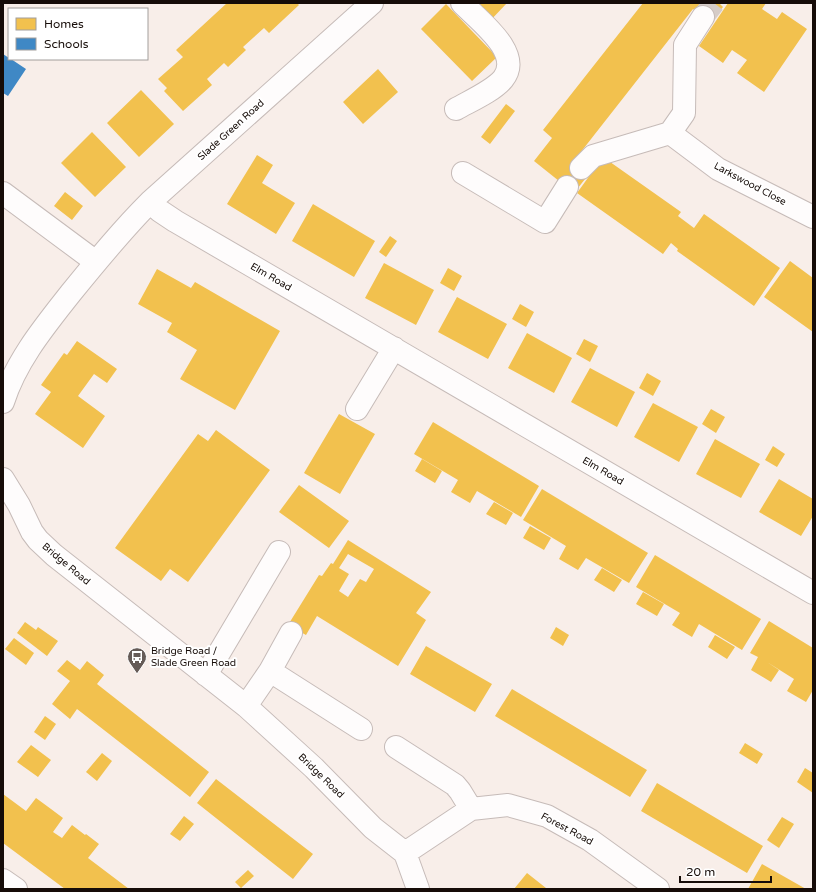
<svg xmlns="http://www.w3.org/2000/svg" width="816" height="892" viewBox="0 0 816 892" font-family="'Varela Round',sans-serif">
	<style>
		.homes { fill: #f2c14e; fill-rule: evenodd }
		.schools { fill: #3f88c5 }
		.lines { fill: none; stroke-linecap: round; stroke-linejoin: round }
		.minor-tunnel { stroke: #d6ccc7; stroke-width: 22; stroke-dasharray: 22 11; stroke-linecap: butt }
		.minor-casing { stroke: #c6bbb8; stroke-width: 24 }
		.minor { stroke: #fefcfc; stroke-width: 22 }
		.labels { text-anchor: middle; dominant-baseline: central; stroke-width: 4; stroke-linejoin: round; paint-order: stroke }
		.street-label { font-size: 10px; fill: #160c08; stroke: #fff }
		.poi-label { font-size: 10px; fill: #160c08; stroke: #fff; text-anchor: start }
	</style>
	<rect width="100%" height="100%" fill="#f8eee9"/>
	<path class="homes" d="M227,3H297L299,5L269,33L264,28L243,47L246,50L228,67L224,63L207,79L212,85L183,111L164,91L167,88L158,79L183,57L176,50Z
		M468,3H507L488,23Z
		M643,3H719L723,7L710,23L693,9L573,162L589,174L574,193L534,161L552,138L543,130Z
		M728,3H766L762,9L777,19L782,12L807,29L764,92L737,73L747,60L732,50L723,63L699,46Z
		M446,4L497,57L472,81L421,29Z
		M378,69L398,92L363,124L343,102Z
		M141,90L174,124L139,157L107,123Z
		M506,104L515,111L490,144L481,137Z
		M92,132L126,167L95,197L61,163Z
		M257,155L273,165L262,183L295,203L276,234L227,204Z
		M603,157L681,212L678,216L694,228L704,214L780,268L754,306L677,251L678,249L671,243L663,254L577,193Z
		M65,192L83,206L72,220L54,206Z
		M313,204L375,241L354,277L292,241Z
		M390,236L397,241L386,257L379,252Z
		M790,261L813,278V332L764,297Z
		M384,263L434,290L416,325L365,298Z
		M448,268L462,276L454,291L440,283Z
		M157,269L191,288L195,282L280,331L235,410L180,379L197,350L167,332L172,323L138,304Z
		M457,297L507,324L488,359L438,332Z
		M520,304L534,312L526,327L512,319Z
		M527,333L572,358L554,393L508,368Z
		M584,339L598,346L590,362L576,354Z
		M77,341L117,369L107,383L94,374L78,396L105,416L83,448L35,414L51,392L41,385L64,353L67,355Z
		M590,368L635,392L617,427L571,402Z
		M647,373L661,381L653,396L639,388Z
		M653,403L698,427L679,462L634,437Z
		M711,409L725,417L716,433L702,424Z
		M339,414L375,434L340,494L304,473Z
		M433,422L539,486L521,517L477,491L470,503L451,492L458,480L414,454Z
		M216,430L270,470L188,582L170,569L161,581L115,548L190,445L235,479L190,445L198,434L208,441Z
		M715,439L760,464L741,498L696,474Z
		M773,446L785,454L777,467L765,460Z
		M422,459L442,471L435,483L415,471Z
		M779,479L813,499V516L801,536L759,512Z
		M299,485L349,521L329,548L279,512Z
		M542,489L648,553L629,583L586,558L578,570L559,559L566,546L523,520Z
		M494,502L513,513L506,525L486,514Z
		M530,526L551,538L544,550L523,538Z
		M348,540L431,592L416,613L426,620L398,666L317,616L306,635L288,625L319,575L322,576L331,563L333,564ZM348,554L374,569L366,582L360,579L348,597L339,591L349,574L339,568Z
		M655,555L761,619L742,650L699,624L692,637L672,625L680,613L636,587Z
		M602,568L622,580L614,592L594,580Z
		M643,592L664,604L657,616L636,604Z
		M769,621L813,648V690L806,702L787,691L794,679L767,662L779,670L771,682L751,670L758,657L750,653Z
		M25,622L36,630L38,627L58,641L47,656L17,633Z
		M556,627L569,635L563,646L550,638Z
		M715,635L735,647L727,659L708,647Z
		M14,638L34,653L26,665L5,649Z
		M426,646L492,684L475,712L410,674Z
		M67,660L80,670L87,661L104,675L97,684L209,772L190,797L77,709L70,719L52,704L70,681L57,671Z
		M512,689L647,770L630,797L495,716Z
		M45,716L56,724L45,740L34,732Z
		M745,743L763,754L757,764L739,753Z
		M31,745L51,760L38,777L17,762Z
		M102,753L112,761L97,781L86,772Z
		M805,768L813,773V793L797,782Z
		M216,779L313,854L293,879L197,803Z
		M657,783L763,846L747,873L641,811Z
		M3,794L26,811L36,798L51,809L63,818L53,832L62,838L72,825L85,835L86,834L99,844L88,858L129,889H65L3,843Z
		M184,816L194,824L180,841L170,834Z
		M782,817L794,824L779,848L767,840Z
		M762,864L806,889H748Z
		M248,870L254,876L241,888L235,882Z
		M527,873L546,888L545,889H514Z"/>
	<path class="schools" d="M3,54L9,58V59H11L26,69L8,96L3,93Z"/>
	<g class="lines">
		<path class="minor-tunnel" d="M703,17L714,3"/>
		<g class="minor-casing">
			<path id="minor" d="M456,109C470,101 493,91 503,79C524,53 478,20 462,3
				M670,133L718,169L813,217
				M581,168L593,156L670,133L684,113L685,45L703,17
				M463,173L545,222L567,187
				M3,193L96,262
				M150,202L160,211L175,221L813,593
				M3,402C16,361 44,327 70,294C96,262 121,231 150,202L372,3
				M357,409L394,348
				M3,479L19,505L32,532L38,540L54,555L246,706L314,768L373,828L405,853L418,889
				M270,671L291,633
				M206,675L279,552
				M246,706L270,671L361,729
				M396,747L455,785L460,791L471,809
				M405,853L471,809L508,805L547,816L590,840L658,889
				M3,880L16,889"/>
		</g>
		<use href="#minor" class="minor"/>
	</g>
	<defs>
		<g id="bus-pin" transform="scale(1)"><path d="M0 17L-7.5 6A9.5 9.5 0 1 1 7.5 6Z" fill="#655b57" stroke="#fff"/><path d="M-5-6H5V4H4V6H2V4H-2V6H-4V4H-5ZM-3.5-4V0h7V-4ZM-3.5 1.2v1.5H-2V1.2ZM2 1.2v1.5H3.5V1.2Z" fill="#fff"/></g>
	</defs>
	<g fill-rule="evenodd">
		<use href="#bus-pin" x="137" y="657"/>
	</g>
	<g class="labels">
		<g class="street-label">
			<text transform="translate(231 130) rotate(-42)">Slade Green Road</text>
			<text transform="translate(750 184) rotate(28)">Larkswood Close</text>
			<text transform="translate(271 277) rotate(30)">Elm Road</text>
			<text transform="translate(603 471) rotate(30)">Elm Road</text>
			<text transform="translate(66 564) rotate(40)">Bridge Road</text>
			<text transform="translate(321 776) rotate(44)">Bridge Road</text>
			<text transform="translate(567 829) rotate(28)">Forest Road</text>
		</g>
		<g class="poi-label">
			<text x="151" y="651">Bridge Road /<tspan x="151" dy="12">Slade Green Road</tspan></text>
		</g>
	</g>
	<rect width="816" height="892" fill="none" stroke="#160c08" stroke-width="8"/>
	<rect x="8" y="8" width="140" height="52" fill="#ffffff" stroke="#a29e9c"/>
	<rect x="16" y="18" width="20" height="12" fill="#f2c14e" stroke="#a29e9c"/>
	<text x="44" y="28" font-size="12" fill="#160c08">Homes</text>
	<rect x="16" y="38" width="20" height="12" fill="#3f88c5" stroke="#a29e9c"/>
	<text x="44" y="48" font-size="12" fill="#160c08">Schools</text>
	<path d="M680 876v6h91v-6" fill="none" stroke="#160c08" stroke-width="2"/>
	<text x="686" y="876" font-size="12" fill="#160c08" stroke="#ffffff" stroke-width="3" paint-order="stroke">20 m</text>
</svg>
